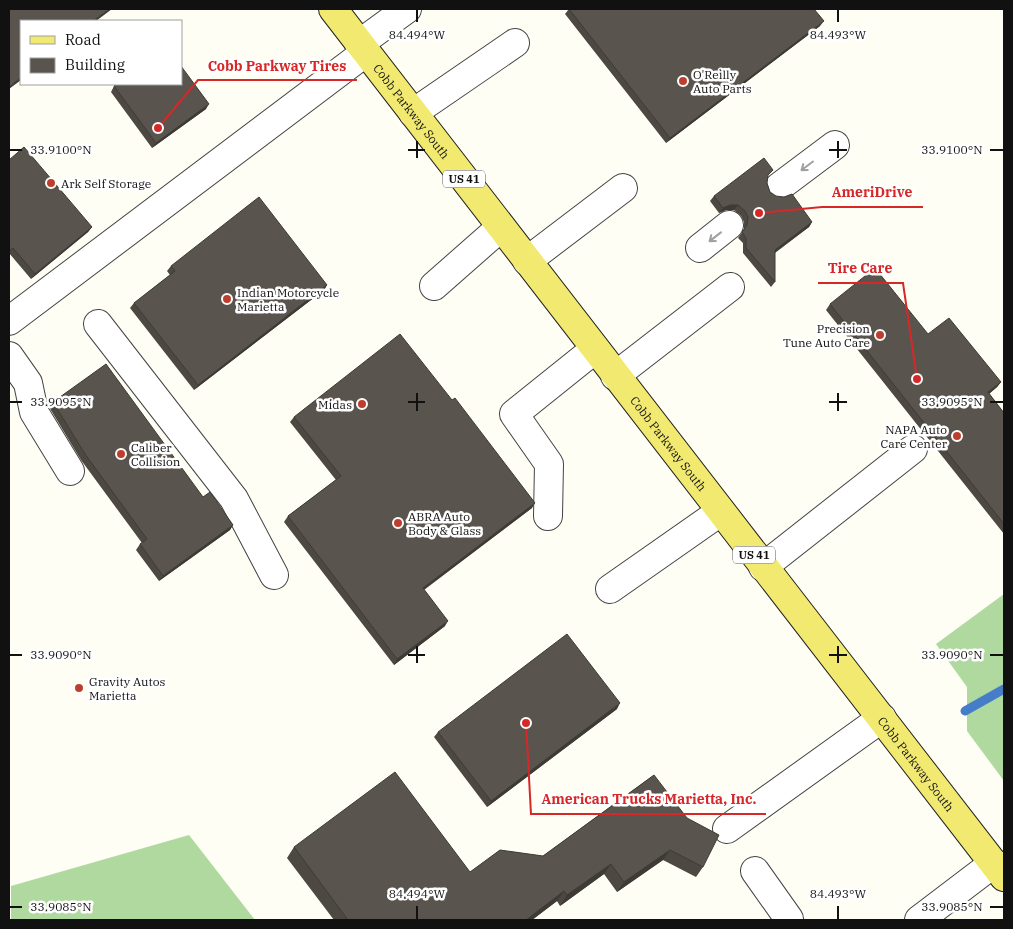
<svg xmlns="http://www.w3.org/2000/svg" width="1013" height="929" viewBox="0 0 1013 929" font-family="'IBM Plex Serif',serif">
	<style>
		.forest { fill: #afd99f }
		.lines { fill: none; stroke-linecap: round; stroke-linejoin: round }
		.stream { stroke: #457dc8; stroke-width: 9 }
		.minor-casing { stroke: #444; stroke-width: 30 }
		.major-casing { stroke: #222; stroke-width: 30 }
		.minor { stroke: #fff; stroke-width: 28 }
		.major { stroke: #f2e971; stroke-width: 28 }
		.wall { fill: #4d4842 }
		.shaded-wall { fill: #3e3b36 }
		.building { fill: #59544d; stroke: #3e3b36 }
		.oneway { stroke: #a0a0a0 }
		.ticks { fill: none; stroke: #111; stroke-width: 2 }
		.poi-dot { fill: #bc3f2e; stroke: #fff; stroke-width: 2 }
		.labels { text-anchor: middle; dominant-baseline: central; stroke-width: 5; stroke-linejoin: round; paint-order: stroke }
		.shield { fill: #fff; stroke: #585858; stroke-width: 1 }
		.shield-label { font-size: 11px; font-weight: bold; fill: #111 }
		.poi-label { font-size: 12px; fill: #111; stroke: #fff; text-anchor: start }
		.street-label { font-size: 12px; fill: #111; stroke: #fff }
		.ticks-label { font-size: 12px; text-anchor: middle; fill: #111; stroke: #fff; stroke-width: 5; stroke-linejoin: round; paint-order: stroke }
		.leader { fill: none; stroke: #d62828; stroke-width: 2 }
		.callout-dot { fill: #d62828; stroke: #fff; stroke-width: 2 }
		.callout-label { font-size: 14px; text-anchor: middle; font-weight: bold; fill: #d62828; stroke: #fff; stroke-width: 5; stroke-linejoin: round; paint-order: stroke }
	</style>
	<rect width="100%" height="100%" fill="#fefef5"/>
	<path class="forest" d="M1004,594V781L967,731V687L936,644Z
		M189,835L255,920H11V886Z"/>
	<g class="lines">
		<path class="stream" d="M965,711L1004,689"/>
		<g class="minor-casing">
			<path id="minor" d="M359,44L407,9
				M413,113L515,43
				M779,187L835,145
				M700,248L729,225
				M527,261L623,188
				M434,286L501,227
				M9,321L366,52
				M98,324L234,499L274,575
				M9,356L28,383L34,412L70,471
				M615,376L730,287
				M548,516L549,464L514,414L595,349
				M763,567L913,449
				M610,589L720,512
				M727,829L882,718
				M755,871L789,919
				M919,920L994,863"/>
		</g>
		<g class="major-casing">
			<g id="major">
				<path id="s1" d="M333,9L1004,877"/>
			</g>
		</g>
		<use href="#minor" class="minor"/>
		<use href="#major" class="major"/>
	</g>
	<path class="wall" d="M569,9L820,26L666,143L565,14Z
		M114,86L206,109L152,148L111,92Z
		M9,160L92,227L88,232L31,279L9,253Z
		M768,176L767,183L770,192L812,222L809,227L775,253V282L771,287L743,253V243L738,238L744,230V222L741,216L734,210H726L719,213L710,201L714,196Z
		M171,266L327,285L324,290L194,390L130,308L134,303L170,275L167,271Z
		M830,304L928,334L1001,382L997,387L989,394L1004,413V534L826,310Z
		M53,402L203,497L233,525L230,530L159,581L136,550L140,544L142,543L81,460L49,407Z
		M294,417L532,508L424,590L445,626L394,665L284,522L288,516L336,480L290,422Z
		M617,709L487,807L434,737L438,732Z
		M654,775L703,867L696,877L663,860L617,892L604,874L560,906L557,901L532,920H334L287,858L294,847L470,872L543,856Z"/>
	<path class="shaded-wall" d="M109,9H112L96,21H93Z
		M824,21L820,26L666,143L670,138Z
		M21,77V80L9,89V87Z
		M209,104L206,109L152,148L156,143Z
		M730,205H738L734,210H726L719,213L723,208Z
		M812,222L809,227L771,255L775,250Z
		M92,227L88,232L31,279L35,274Z
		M327,285L324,290L194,390L198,385Z
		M1001,382L997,387L984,398L988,392Z
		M535,503L532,508L419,593L423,588Z
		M233,525L230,530L159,581L163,576Z
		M448,621L445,626L394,665L397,659Z
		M620,703L617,709L487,807L491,801Z
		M670,850L663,860L617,892L624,882Z
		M611,864L604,874L560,906L567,895Z
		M564,891L557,901L532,920H526Z"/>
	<path class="building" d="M9,9H109L93,21H21V77L9,87Z
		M569,9H814L824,21L670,138Z
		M181,66L209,104L156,143L114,86L118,84H181Z
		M24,147L92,227L35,274L13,248L9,251V160Z
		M764,158L773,170L768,175L767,183L770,192L776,196L784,197L792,194L812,222L775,250V282L746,248V238L742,232L747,225L748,217L745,211L738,205H730L723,208L714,196Z
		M259,197L327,285L198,385L134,303L175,271L171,266Z
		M875,268L928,334L949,318L1001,382L988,392L1004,413V524L830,304Z
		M400,334L452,400L455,398L535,503L423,588L448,621L397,659L288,516L341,476L294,417Z
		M106,364L203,497L210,492L233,525L163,576L140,544L147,539L85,454L53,402Z
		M567,634L620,703L491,801L438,732Z
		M395,772L470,872L500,850L543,856L654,775L687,818L719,835L703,867L670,850L624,882L611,864L567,895L564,891L526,920H348L294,847Z"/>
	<defs><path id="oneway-shaft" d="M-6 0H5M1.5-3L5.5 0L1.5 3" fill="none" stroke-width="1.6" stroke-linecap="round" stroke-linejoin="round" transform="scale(1.25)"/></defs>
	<g class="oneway">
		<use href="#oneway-shaft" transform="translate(807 166) rotate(143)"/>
		<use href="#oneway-shaft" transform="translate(715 237) rotate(142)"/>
	</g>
	<path class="ticks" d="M417,10V22M838,10V22M417,141V158M838,141V158M10,150H22M408,150H425M829,150H847M990,150H1003M417,393V411M838,393V411M10,402H22M408,402H425M829,402H847M990,402H1003M417,646V663M838,646V663M10,655H22M408,655H425M829,655H847M990,655H1003M417,906V919M838,906V919M10,907H22M990,907H1003"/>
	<g class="poi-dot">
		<circle cx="683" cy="81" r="5"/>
		<circle cx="51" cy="183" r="5"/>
		<circle cx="227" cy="299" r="5"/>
		<circle cx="880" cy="335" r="5"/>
		<circle cx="362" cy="404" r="5"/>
		<circle cx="957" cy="436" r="5"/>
		<circle cx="121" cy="454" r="5"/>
		<circle cx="398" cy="523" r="5"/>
		<circle cx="79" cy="688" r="5"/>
	</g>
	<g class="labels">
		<g class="shield">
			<rect x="443" y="170.5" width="42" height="17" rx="4"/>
			<rect x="733" y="546.5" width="42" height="17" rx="4"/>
		</g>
		<g class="shield-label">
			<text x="464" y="179">US 41</text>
			<text x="754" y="555">US 41</text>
		</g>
		<g class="poi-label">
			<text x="693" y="74">O'Reilly<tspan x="693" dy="14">Auto Parts</tspan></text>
			<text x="61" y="183">Ark Self Storage</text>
			<text x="237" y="292">Indian Motorcycle<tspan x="237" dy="14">Marietta</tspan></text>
			<text x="870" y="328" text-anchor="end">Precision<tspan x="870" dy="14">Tune Auto Care</tspan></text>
			<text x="352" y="404" text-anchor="end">Midas</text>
			<text x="947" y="429" text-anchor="end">NAPA Auto<tspan x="947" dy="14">Care Center</tspan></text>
			<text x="131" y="447">Caliber<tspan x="131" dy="14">Collision</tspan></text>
			<text x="408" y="516">ABRA Auto<tspan x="408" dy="14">Body &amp; Glass</tspan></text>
			<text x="89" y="681">Gravity Autos<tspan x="89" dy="14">Marietta</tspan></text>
		</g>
		<g class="street-label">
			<text stroke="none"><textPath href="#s1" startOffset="129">Cobb Parkway South</textPath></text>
			<text stroke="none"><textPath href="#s1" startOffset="549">Cobb Parkway South</textPath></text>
			<text stroke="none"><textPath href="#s1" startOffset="954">Cobb Parkway South</textPath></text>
		</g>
	</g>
	<g class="ticks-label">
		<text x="417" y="39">84.494°W</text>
		<text x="838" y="39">84.493°W</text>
		<text x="61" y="154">33.9100°N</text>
		<text x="952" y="154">33.9100°N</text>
		<text x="61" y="406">33.9095°N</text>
		<text x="952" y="406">33.9095°N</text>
		<text x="61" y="659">33.9090°N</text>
		<text x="952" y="659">33.9090°N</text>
		<text x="417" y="898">84.494°W</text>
		<text x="838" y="898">84.493°W</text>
		<text x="61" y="911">33.9085°N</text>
		<text x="952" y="911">33.9085°N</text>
	</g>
	<path class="leader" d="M158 128L198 80H357M759 213L822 207H923M917 379L903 283H818M526 723L531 814H766"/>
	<g class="callout-dot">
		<circle cx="158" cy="128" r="5"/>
		<circle cx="759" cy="213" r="5"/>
		<circle cx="917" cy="379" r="5"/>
		<circle cx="526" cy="723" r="5"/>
	</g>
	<g class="callout-label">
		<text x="277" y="71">Cobb Parkway Tires</text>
		<text x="872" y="197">AmeriDrive</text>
		<text x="860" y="273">Tire Care</text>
		<text x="649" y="804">American Trucks Marietta, Inc.</text>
	</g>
	<rect width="1013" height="929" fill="none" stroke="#111111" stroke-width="20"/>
	<rect x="20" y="20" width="162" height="65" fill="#ffffff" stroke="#a0a0a0"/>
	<rect x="30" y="36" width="25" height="8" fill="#f2e971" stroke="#a0a0a0"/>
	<text x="65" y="45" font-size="15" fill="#111111">Road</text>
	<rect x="30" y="58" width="25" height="15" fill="#59544d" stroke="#a0a0a0"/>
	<text x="65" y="70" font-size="15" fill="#111111">Building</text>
</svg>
